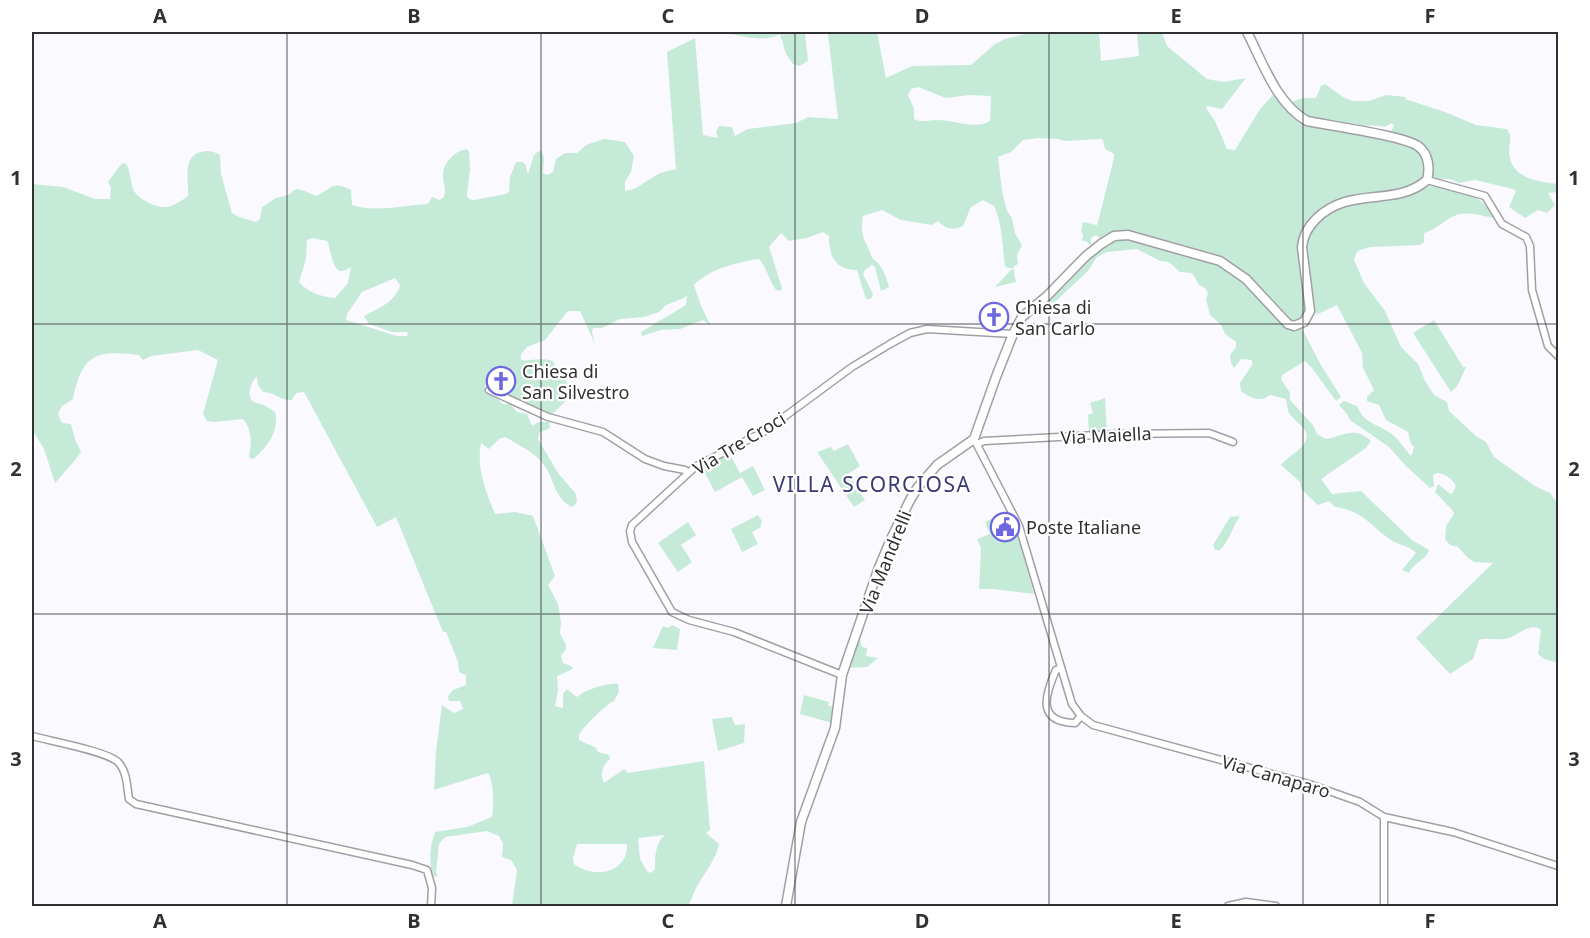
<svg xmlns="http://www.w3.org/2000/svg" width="1590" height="938" viewBox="0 0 1590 938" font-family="'Noto Sans',sans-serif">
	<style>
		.green { fill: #c5ebd8; fill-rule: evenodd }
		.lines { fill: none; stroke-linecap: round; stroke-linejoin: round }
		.street-casing { stroke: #a09fa4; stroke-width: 9 }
		.secondary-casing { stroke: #a09fa4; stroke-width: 11 }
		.street { stroke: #fff; stroke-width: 6 }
		.secondary { stroke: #fff; stroke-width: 8 }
		.grid { fill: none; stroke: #313133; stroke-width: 1.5; stroke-opacity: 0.55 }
		.labels { text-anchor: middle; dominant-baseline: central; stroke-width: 4.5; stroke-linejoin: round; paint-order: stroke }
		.poi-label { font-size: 18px; fill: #313133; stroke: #fff; text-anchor: start }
		.street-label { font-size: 18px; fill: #313133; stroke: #fff }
		.quarter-label { font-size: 21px; letter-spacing: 1.5px; fill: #3a3975; stroke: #fff }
		.neatline { fill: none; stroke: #313133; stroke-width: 2 }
		.grid-label { font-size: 20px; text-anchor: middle; font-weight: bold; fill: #313133 }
	</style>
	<rect width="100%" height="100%" fill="#faf9ff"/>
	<path class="green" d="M730,32H779L805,34L808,61L799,66L793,64L786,54L780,34C765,43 746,36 729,34Z
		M877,32L886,78L912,66L971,65L995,44L1005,39L1032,32H1099L1101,61L1139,56L1137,32H1162L1167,46L1207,79L1224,82L1246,78L1222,109L1208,106L1206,108L1215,121L1227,149L1235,150L1260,109L1274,94L1291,115L1303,122L1391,140L1417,149L1425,158L1424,179L1417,187L1329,205C1314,213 1301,227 1298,244L1308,308L1302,320L1290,322L1240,272L1143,236L1101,239L1096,235L1091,238V246L1086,241H1082L1083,235L1081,231L1083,222L1097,225L1098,222L1114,158V154L1105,149L1103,140L1101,139L1066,141L1058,139L1038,138L1023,140L1011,152L998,157L1002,191L1007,211L1012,218L1015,233L1022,245L1017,255L1018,264L1013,267L1016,282L995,287L1013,268H1008L1005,266C1002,245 1003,226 994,206L983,200L971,207L963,226C952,231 946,229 938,221L932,225L901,220L882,210L863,216C859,239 866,239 872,258C882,265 886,275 889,287L881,291L875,267L872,265L865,270L863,274L873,294L871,299H866L857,270C834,270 829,255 829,236L823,232L807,238L789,241L781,233L769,247L782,288L780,291L776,290C769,280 767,268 759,259C738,262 709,269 694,285L701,306L711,326L703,320L680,329L661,330L642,336L641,332L686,305L687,295L684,298L666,305L659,312L644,317L620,319L602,328H593L592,333L595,344L580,311H570L567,312L545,340L527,347L521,354V360C532,361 542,357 553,361L556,369L564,376L571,396L550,416L498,390L513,373L509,370L506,375L503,370L497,371L489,383L484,387L503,404H510L517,412L527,414L532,426L539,422H549L550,428L539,433L538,439L558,473L576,494L577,501L575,505L572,507C553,497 555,480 544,465C533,450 520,447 506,437L499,439L489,449L481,443C476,467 486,492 495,514L515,512L533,516L555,576L548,585L558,604L561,622L560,633L566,645V649L561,656L563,663L573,667L571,670L557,676L558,690L555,706L563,708V694L567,689L577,697C584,690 609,682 618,684L619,692L614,701C605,705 583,727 579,735V740L596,748L598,752L609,755L610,759C602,765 600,774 604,783L624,769L628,773L704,761L710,830L706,833L719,844C716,860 704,873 696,888C693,894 691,901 688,906H512L517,870L511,860L502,857L503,844L499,836L487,831L445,837L439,844L436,872L438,876L434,877C428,863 430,845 435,832L467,827L492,817C494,807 494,781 488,773L434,790L436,751L442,705L454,713L463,709L460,701H449L448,696L453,690L466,685V675L459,672L458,662L446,632H443L396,517L377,527L304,392L296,393L292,400C280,401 275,392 263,392L258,385L257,377L254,379C250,388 247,394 253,402L264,405L275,412C280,431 267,448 253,459L249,458C251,443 253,431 243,419L213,422L207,421L203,414L218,360L198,350L151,356L143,360L139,355C97,350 82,353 73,399L62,406L58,414L62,423L71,424L75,439L81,452L76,459L55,483L44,449L32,429V184L63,187L95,199H110L111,188L108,182C113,176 116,169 123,163L126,164C131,172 130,182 134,191C140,200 156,208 167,207C173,206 183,200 188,196C189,182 182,156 201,152C208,150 213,151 220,155L221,174L232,213L239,217L256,222L260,219L262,207L276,198L288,195L296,189L305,191L316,196C333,189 331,180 351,190L352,205C376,213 404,205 428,204L432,197L439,200L443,198C447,190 444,187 443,178C442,164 453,152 466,149L469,151L470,169L467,196L469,199L474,200L506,194L509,192L510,177L516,162H522L525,164L528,174L534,155L539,151L542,152L544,158L543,173L548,175L553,172L556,159L565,153H577L586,145L604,139L625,142L634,156L631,172L625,182V191L634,189L660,173L676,169L667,52L695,38L703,135L718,138L716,132L719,126L732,127L735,136L748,129L796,123L808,117L838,119L828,34ZM918,87L946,98L970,95L991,96L990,121C975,130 954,120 938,120C929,120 923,123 914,119V109L908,95L911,89ZM313,238L327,241C331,248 332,272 342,271C346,271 348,268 351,267L348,283L335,298C322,297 307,292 299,282L306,259L307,240ZM395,278L400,285C396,302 377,309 364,316L369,324L392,332H408L407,336H397L346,320L347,314L362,292ZM665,835C655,843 655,857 655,869L651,873L647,871L640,859L638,838ZM577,844H627C628,874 594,879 574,864L573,858Z
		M1325,84L1343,97L1352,101H1369L1386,95L1406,97L1405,99L1445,112L1476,125L1507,129C1513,138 1509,141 1509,151C1510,179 1537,181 1558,184V192L1548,193L1555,205L1547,213L1538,210L1525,218L1509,207L1516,191L1513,189L1475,180L1459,183L1450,179H1434L1428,156L1389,135L1394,126L1392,123L1384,127C1373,124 1365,128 1354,123L1351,125L1310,120L1290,105C1296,97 1306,98 1316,98L1321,86Z
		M1433,185C1457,190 1484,194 1494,218C1482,216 1466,210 1454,216C1443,221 1436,230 1424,233V242L1420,245L1371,247L1360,250L1356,253L1354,260L1364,283L1385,311L1401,347L1418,364L1425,381L1434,395L1447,402L1449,411L1476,436L1486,442L1494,457L1535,486L1550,493L1558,504V663L1544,659L1538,654L1541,630C1530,622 1520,634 1509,638C1498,641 1488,637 1479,640L1473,659L1450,674L1416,638L1493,563L1474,562L1468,558L1458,547L1450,545L1445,539L1446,526L1454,514L1453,511L1435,492L1438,484L1449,493L1452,494L1456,486C1452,478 1445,474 1437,473L1433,475L1434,486L1430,488L1406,466L1389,447L1350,420L1347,414L1339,405L1344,401L1357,406C1364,425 1381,424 1394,436C1400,441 1405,449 1410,455H1412L1414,446L1411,444L1408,432L1386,420L1379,405L1367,401V397L1374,390L1363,368L1362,353L1337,305L1318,314L1314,312L1312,306L1305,248L1310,230L1326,213L1348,202L1409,194Z
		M1120,239L1140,242L1210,260L1244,281L1291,330L1301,327L1321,365L1341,397L1336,401L1312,368L1305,361L1282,375L1281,379L1290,393V400L1313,425L1317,434L1326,439C1344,435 1356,426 1371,441L1366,448L1321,479L1332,494L1361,491L1412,540L1429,550C1426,560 1413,563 1409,573L1402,570L1416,553C1409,545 1400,546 1391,540C1370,526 1364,511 1335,507L1329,501L1318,505L1302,490L1300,482L1281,465C1287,457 1297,453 1303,445C1315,431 1295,423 1289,413C1287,408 1287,404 1286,399L1270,395C1260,403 1251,398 1241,391L1240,383L1252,365V360L1241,359L1234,368L1231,363L1230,355L1236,347V342L1225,334L1221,325L1210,315L1206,299L1208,293L1205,288L1199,285L1192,273L1180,272L1169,262L1160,261L1137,249L1107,252L1097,257L1088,271L1057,300L1053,303L1048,298C1067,278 1094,246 1120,239Z
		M1434,320L1463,367H1466L1458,385L1451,392L1413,333Z
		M1105,398L1107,433L1089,434L1088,415L1093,413L1090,403Z
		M848,444L860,466L848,474L865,500L854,507L817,452L831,447L834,451Z
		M729,453L740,473L753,466L765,490L753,496L742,477L715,492L702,468Z
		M758,515L762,521L760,528L752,532L758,544L742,552L731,529Z
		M1240,516C1232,527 1230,540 1220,550H1215L1213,545L1230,517Z
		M993,518L1001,536L1016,530L1034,594L992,589H979L981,548L977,539L990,534L985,522Z
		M688,522L696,535L681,545L692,562L678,572L658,543Z
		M672,625L680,629L677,650L653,648L663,626L668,628Z
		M859,636L862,647L867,648L866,656L878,658L867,667L847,668Z
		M804,695L829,702L828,706L835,707L832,723L800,714Z
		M732,717L735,725L745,724L744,743L718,751L712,719Z"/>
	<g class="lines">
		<g class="street-casing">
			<path id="street" d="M1427,180L1485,196L1502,224L1526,237L1530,246L1532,290L1548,346L1558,356
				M489,390L548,417L603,432L645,459L664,466L685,470L688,473
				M974,439L1019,526L1072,704L1081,716L1093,725L1309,784L1360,802L1384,817V906
				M977,444L984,441L1116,434L1209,433L1233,442
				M1061,668L1056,670C1045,695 1036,722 1075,723L1081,716
				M842,675L734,632L689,620L672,612L632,542L630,531L632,525L695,467L765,431L852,367L890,344L910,333L927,329L1013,334
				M32,736C50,741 106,751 118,762C127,771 127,787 129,799L136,804L412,865L427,870L432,888L431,906
				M1384,817L1453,832L1558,866
				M1228,906L1246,902L1276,906"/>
		</g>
		<g class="secondary-casing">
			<path id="secondary" d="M786,906L801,822L835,728L842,675L878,570L891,539L910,500L918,487L937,465L974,439L996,377L1013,334L1022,317L1047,296L1086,256L1101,244L1114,236L1128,235L1220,261L1246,279L1288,324L1294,326L1304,322L1310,311L1302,247C1303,236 1308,227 1316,219C1350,185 1395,208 1427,180C1430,169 1429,154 1418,146C1400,135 1331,126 1307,121C1276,103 1263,63 1247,32"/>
		</g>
		<use href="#street" class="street"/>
		<use href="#secondary" class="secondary"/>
	</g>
	<path class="grid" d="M287,32V906M541,32V906M795,32V906M1049,32V906M1303,32V906M32,324H1558M32,614H1558"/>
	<defs>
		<g id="church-ring" transform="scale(1.5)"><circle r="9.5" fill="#fff" stroke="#6d68e2" stroke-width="1.5"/><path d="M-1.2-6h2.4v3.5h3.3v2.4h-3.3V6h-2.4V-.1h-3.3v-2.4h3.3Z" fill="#6d68e2"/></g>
		<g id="civic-ring" transform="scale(1.5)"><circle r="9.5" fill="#fff" stroke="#6d68e2" stroke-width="1.5"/><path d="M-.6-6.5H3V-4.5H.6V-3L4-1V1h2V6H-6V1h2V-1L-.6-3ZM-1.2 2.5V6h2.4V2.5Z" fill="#6d68e2"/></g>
	</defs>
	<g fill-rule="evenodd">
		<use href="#church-ring" x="994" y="317"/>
		<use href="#church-ring" x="501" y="381"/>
		<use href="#civic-ring" x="1005" y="527"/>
	</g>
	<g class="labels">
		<g class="poi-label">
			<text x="1015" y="307">Chiesa di<tspan x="1015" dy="21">San Carlo</tspan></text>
			<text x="522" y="371">Chiesa di<tspan x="522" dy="21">San Silvestro</tspan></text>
			<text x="1026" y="527">Poste Italiane</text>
		</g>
		<g class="street-label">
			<text transform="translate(1106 435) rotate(-3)">Via Maiella</text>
			<text transform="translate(739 443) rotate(-31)">Via Tre Croci</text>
			<text transform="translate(885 562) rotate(-68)">Via Mandrelli</text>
			<text transform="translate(1276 776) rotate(16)">Via Canaparo</text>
		</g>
		<g class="quarter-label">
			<text x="872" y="484">VILLA SCORCIOSA</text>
		</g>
	</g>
	<rect width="1590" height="938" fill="none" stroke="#ffffff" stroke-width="66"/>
	<rect x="33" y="33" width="1524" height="872" class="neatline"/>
	<g class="grid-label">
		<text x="160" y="23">A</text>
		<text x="414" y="23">B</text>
		<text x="668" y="23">C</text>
		<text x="922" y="23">D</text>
		<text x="1176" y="23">E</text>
		<text x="1430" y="23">F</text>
		<text x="16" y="185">1</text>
		<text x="1574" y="185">1</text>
		<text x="16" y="476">2</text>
		<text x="1574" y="476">2</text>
		<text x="16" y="766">3</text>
		<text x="1574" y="766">3</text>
		<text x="160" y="928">A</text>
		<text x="414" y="928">B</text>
		<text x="668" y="928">C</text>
		<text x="922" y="928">D</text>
		<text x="1176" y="928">E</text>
		<text x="1430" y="928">F</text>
	</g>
</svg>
